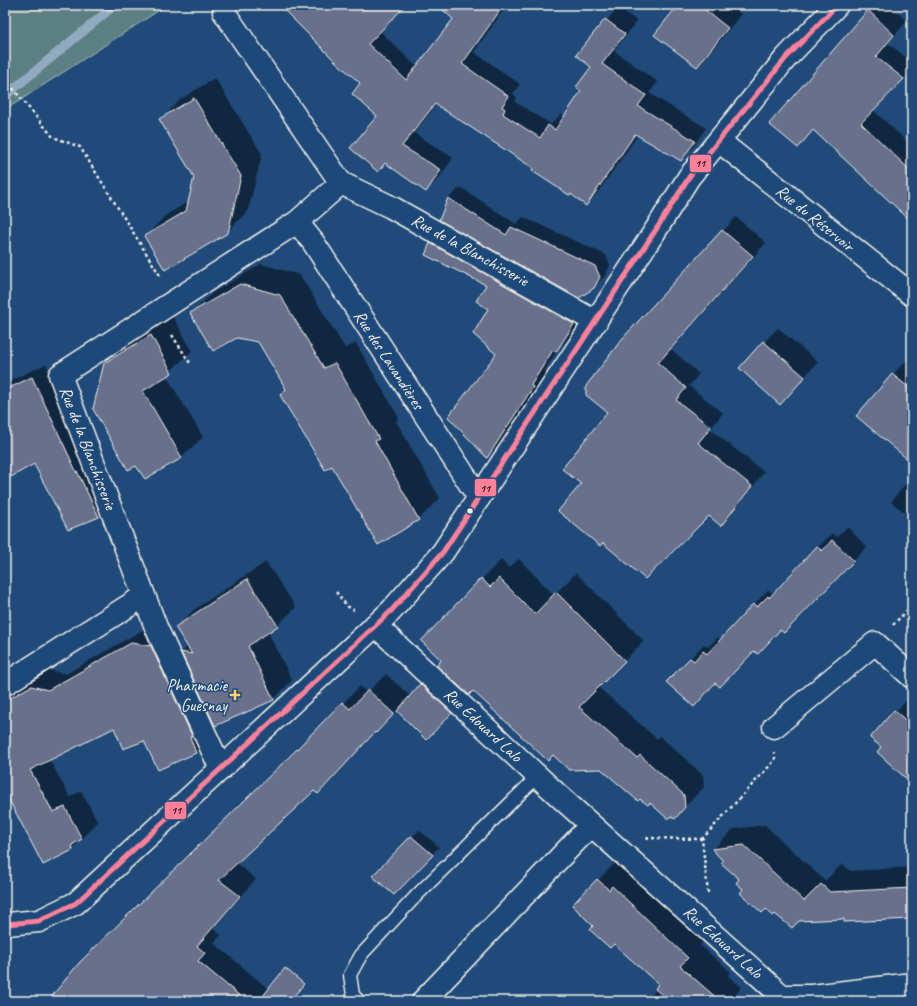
<svg xmlns="http://www.w3.org/2000/svg" width="917" height="1006" viewBox="0 0 917 1006" font-family="Caveat,sans-serif">
	<style>
		.green { fill: #5c7f84; stroke: #a8b8b6 }
		.shadow { fill: #0007 }
		.lines { fill: none; stroke-linecap: round; stroke-linejoin: round }
		.stream { stroke: #92aac0; stroke-width: 9 }
		.building { fill: #676f8c; stroke: #f4f1e8 }
		.lane-casing { stroke: #f4f1e8; stroke-width: 15 }
		.street-casing { stroke: #f4f1e8; stroke-width: 25 }
		.secondary-casing { stroke: #f4f1e8; stroke-width: 25 }
		.path { stroke: #f4f1e8; stroke-width: 2.5; stroke-dasharray: 3 3; stroke-linecap: butt }
		.lane { stroke: #1f4a7a; stroke-width: 12 }
		.street { stroke: #1f4a7a; stroke-width: 22 }
		.secondary { stroke: #1f4a7a; stroke-width: 22 }
		.bus-1-casing { stroke: #1f4a7a; stroke-width: 8 }
		.bus-1 { stroke: #ff8098; stroke-width: 5 }
		.bus-dot { fill: #f4f1e8; stroke: #1f4a7a; stroke-width: 1.5 }
		.poi-dot { fill: #ffd166; stroke: #1f4a7a; stroke-width: 1.5 }
		.labels { text-anchor: middle; dominant-baseline: central; stroke-width: 3; stroke-linejoin: round; paint-order: stroke }
		.street-label { font-size: 17px; fill: #f4f1e8; stroke: #1f4a7a }
		.poi-label { font-size: 17px; fill: #f4f1e8; stroke: #1f4a7a; text-anchor: end }
		.line-badge { stroke: #1f4a7a; stroke-width: 1.5 }
		.pale-badge-label { font-size: 11px; text-anchor: middle; font-weight: bold; fill: #111 }
	</style>
	<rect width="100%" height="100%" fill="#1f4a7a"/>
	<filter id="ink" filterUnits="userSpaceOnUse"><feTurbulence type="fractalNoise" baseFrequency=".025" numOctaves="2"/><feDisplacementMap in="SourceGraphic" scale="8" xChannelSelector="R" yChannelSelector="G"/><feConvolveMatrix kernelMatrix="1 2 1 2 8 2 1 2 1" color-interpolation-filters="sRGB"/></filter>
	<g filter="url(#ink)">
		<path class="green" d="M5,5H163L161,9L5,110Z"/>
		<path class="shadow" d="M282,5H405L380,31L417,67L466,5H507L474,52L520,84L513,94L517,97L515,102L551,124L561,114L565,117L582,91L592,67L578,55L618,7L637,21L614,51L658,82L649,93L706,128L693,147L681,160L638,135L598,192L586,205L535,167L437,104L414,133L453,158L439,178L426,190L386,163L378,170V116L361,83Z
			M680,5H731L741,14L711,52L697,66Z
			M875,5H889L907,21L888,43L912,62V70L873,110L912,146V220L814,129L798,146L869,11Z
			M215,78L262,154L248,211L227,232L146,236L166,215L190,201L195,177L161,119L181,99Z
			M460,187L516,224L523,217L606,255L610,265L605,276L593,288L440,219L449,198Z
			M736,217L766,243L671,349L699,374L689,386L723,413L710,429L764,472L734,511L721,524L709,514L583,484L608,412L623,339Z
			M446,229L588,309L571,336L559,347L545,370L547,372L502,442L487,457L497,354L489,309L488,284L431,244Z
			M261,264L300,275L345,348L356,343L399,418L396,421L440,498L419,519L378,543L259,341L192,313L212,293Z
			M172,315L192,351L166,375L203,437L182,457L146,478L105,364L126,342Z
			M778,328L818,362L780,404L764,342Z
			M907,360L912,365V407L892,375Z
			M46,364L90,460L112,502L99,516L69,529L35,462L5,461V383Z
			M912,476V518L891,502Z
			M847,527L867,547L798,618L781,629L772,639L754,650L708,691L668,682L704,644L708,647L718,637L721,640L768,590L772,593L783,584L832,533L837,537Z
			M519,559L554,595L576,573L644,641L598,687L657,739L660,736L703,775L704,787L675,817L650,801L482,579L501,560L509,568Z
			M266,562L296,607L277,626L268,632L292,680L274,699L215,725L182,652L188,646L176,627L195,609Z
			M148,627L212,736L196,753L145,739L114,727L49,759L70,797L81,791L98,822L72,849L5,791V695L48,670L66,674Z
			M435,671L465,699L426,738L397,710L236,863L256,879L213,928L221,935L214,943L283,1001H50L360,686L367,693L386,674L411,697Z
			M906,701L912,706V764L882,747L892,715Z
			M765,825L825,881L842,864L851,871L912,867V918H845L745,889L740,879L713,849L734,829Z
			M419,830L439,847L394,894L374,876Z
			M618,860L708,937L700,945L731,972L728,976L742,987L729,1001H642L646,998L648,1000L660,984L573,905Z"/>
		<g class="lines">
			<path class="stream" d="M5,96L115,5"/>
		</g>
		<path class="building" d="M279,5H406L368,44L406,80L453,19L437,5H504L462,64L508,96L502,107L505,109L503,114L540,138L548,125L555,130L581,91L576,87L591,67L576,55L605,19L625,34L602,64L646,95L638,106L695,141L681,161L635,134L586,206L571,194L569,195L532,171L533,168L435,104L402,146L441,170L426,192L385,163L378,172L350,148L377,116L352,94L360,83L335,61Z
			M678,5H699L728,28L697,67L654,35Z
			M868,10L894,35L876,57L904,79L861,123L912,172V222L813,130L798,148L769,124Z
			M194,98L241,176L228,233L165,270L144,236L186,211L194,177L159,119Z
			M448,198L506,235L511,227L595,266L600,277L594,288L579,298L439,220Z
			M722,230L753,256L658,363L686,388L676,400L711,427L698,443L752,486L721,526L709,516L645,579L603,543L600,546L558,511L581,484L562,469L607,412L586,395V386L622,339Z
			M430,243L574,324L556,352L553,350L531,385L533,387L487,458L448,417L496,354L473,334L488,309L476,301L486,285L425,255Z
			M240,284L280,295L324,368L335,363L379,439L375,441L419,520L378,545L332,466L325,470L280,395L286,389L258,342L237,338L213,351L190,313Z
			M151,335L172,373L143,391L182,458L145,479L136,466L128,470L93,409L104,363Z
			M763,341L805,377L780,405L739,368Z
			M892,374L912,390V463L856,416Z
			M32,377L77,473V471L99,517L68,530L34,464L11,477L5,463V390Z
			M832,540L854,561L784,633L780,630L758,654L754,651L720,687L715,683L694,707L666,682L690,658L694,661L703,651L707,654L753,604L757,607L768,596L769,598L817,546L822,551Z
			M481,578L490,587L499,578L535,614L556,592L625,661L579,707L637,758L640,755L684,795L685,807L675,819L671,816L668,819L650,803L648,805L640,799L638,801L601,769L569,770L553,755L548,761L473,691L469,695L437,666L441,660L421,641Z
			M247,579L278,626L248,646L274,700L215,726L181,652L192,654L175,627Z
			M131,643L151,646L192,736L190,737L196,753L158,770L144,741L123,749L114,728L30,770L53,812L65,807L82,839L72,845L73,850L43,865L5,792V701L31,686L48,690Z
			M420,684L452,713L426,740L397,711Z
			M368,690L394,714L376,733L375,732L318,794L314,791L219,880L240,896L197,946L205,953L198,961L246,1001H48L79,963L297,749L342,702L350,709Z
			M894,710L912,726V784L877,752L881,747L870,738Z
			M411,836L433,855L394,895L372,876Z
			M744,845L804,901L821,884L830,892L912,888V919L844,922V919L799,921L792,928L775,914L773,916L766,909L762,913L740,893L743,889L736,883L739,879L721,863L723,861L712,849Z
			M597,879L609,890L612,886L688,958L680,966L720,1001H669L655,989L658,984L614,944L610,948L590,930L593,926L572,905Z
			M285,968L304,984L290,1001H259Z"/>
		<g class="lines">
			<g class="lane-casing">
				<path id="lane" d="M359,1001L353,995L350,975L361,955L417,895L538,776"/>
			</g>
			<g class="street-casing">
				<path id="street" d="M225,5L224,12L341,183
					M719,141L912,295
					M297,222L313,242L479,498
					M375,625L559,796L782,996
					M5,684L144,596
					M774,727L875,643L912,677
					M221,769L156,627L60,375L297,222L341,183L391,207L596,322
					M423,1001L591,825
					M777,1001L782,996H812L912,984"/>
			</g>
			<g class="secondary-casing">
				<path id="secondary" d="M7,924L39,921L76,903L391,611L443,552L657,228L689,177L786,58L837,5"/>
			</g>
			<path class="path" d="M5,79L53,137L80,147L161,277
				M172,335L190,363
				M336,592L347,606L354,610
				M893,625L912,605
				M646,838L702,839
				M708,893L702,839L775,760V753"/>
			<use href="#lane" class="lane"/>
			<use href="#street" class="street"/>
			<use href="#secondary" class="secondary"/>
			<g class="bus-1-casing">
				<path id="bus-1" d="M7,924L39,921L76,903L391,611L443,552L657,228L689,177L786,58L837,5"/>
			</g>
			<use href="#bus-1" class="bus-1"/>
		</g>
	</g>
	<circle class="bus-dot" cx="470" cy="511" r="3.5"/>
	<path class="poi-dot" d="M233 689h4v4h4v4h-4v4h-4v-4h-4v-4h4z"/>
	<g class="labels">
		<g class="street-label">
			<text transform="translate(815 218) rotate(39)">Rue du Réservoir</text>
			<text transform="translate(470 250) rotate(29)">Rue de la Blanchisserie</text>
			<text transform="translate(389 360) rotate(57)">Rue des Lavandières</text>
			<text transform="translate(88 448) rotate(69)">Rue de la Blanchisserie</text>
			<text transform="translate(483 725) rotate(43)">Rue Edouard Lalo</text>
			<text transform="translate(723 942) rotate(42)">Rue Edouard Lalo</text>
		</g>
		<g class="poi-label">
			<text x="227" y="685">Pharmacie<tspan x="227" dy="20">Guesnay</tspan></text>
		</g>
	</g>
	<g class="line-badge">
		<rect x="689" y="154" width="23" height="19" rx="4" fill="#ff8098"/>
		<rect x="474" y="478" width="23" height="19" rx="4" fill="#ff8098"/>
		<rect x="164" y="801" width="23" height="19" rx="4" fill="#ff8098"/>
	</g>
	<g class="pale-badge-label">
		<text x="700" y="167">11</text>
		<text x="485" y="492">11</text>
		<text x="176" y="814">11</text>
	</g>
	<rect width="917" height="1006" fill="none" stroke="#1f4a7a" stroke-width="20"/>
	<rect x="10" y="10" width="897" height="986" fill="none" stroke="#f4f1e8" stroke-width="1.5" filter="url(#ink)"/>
</svg>
